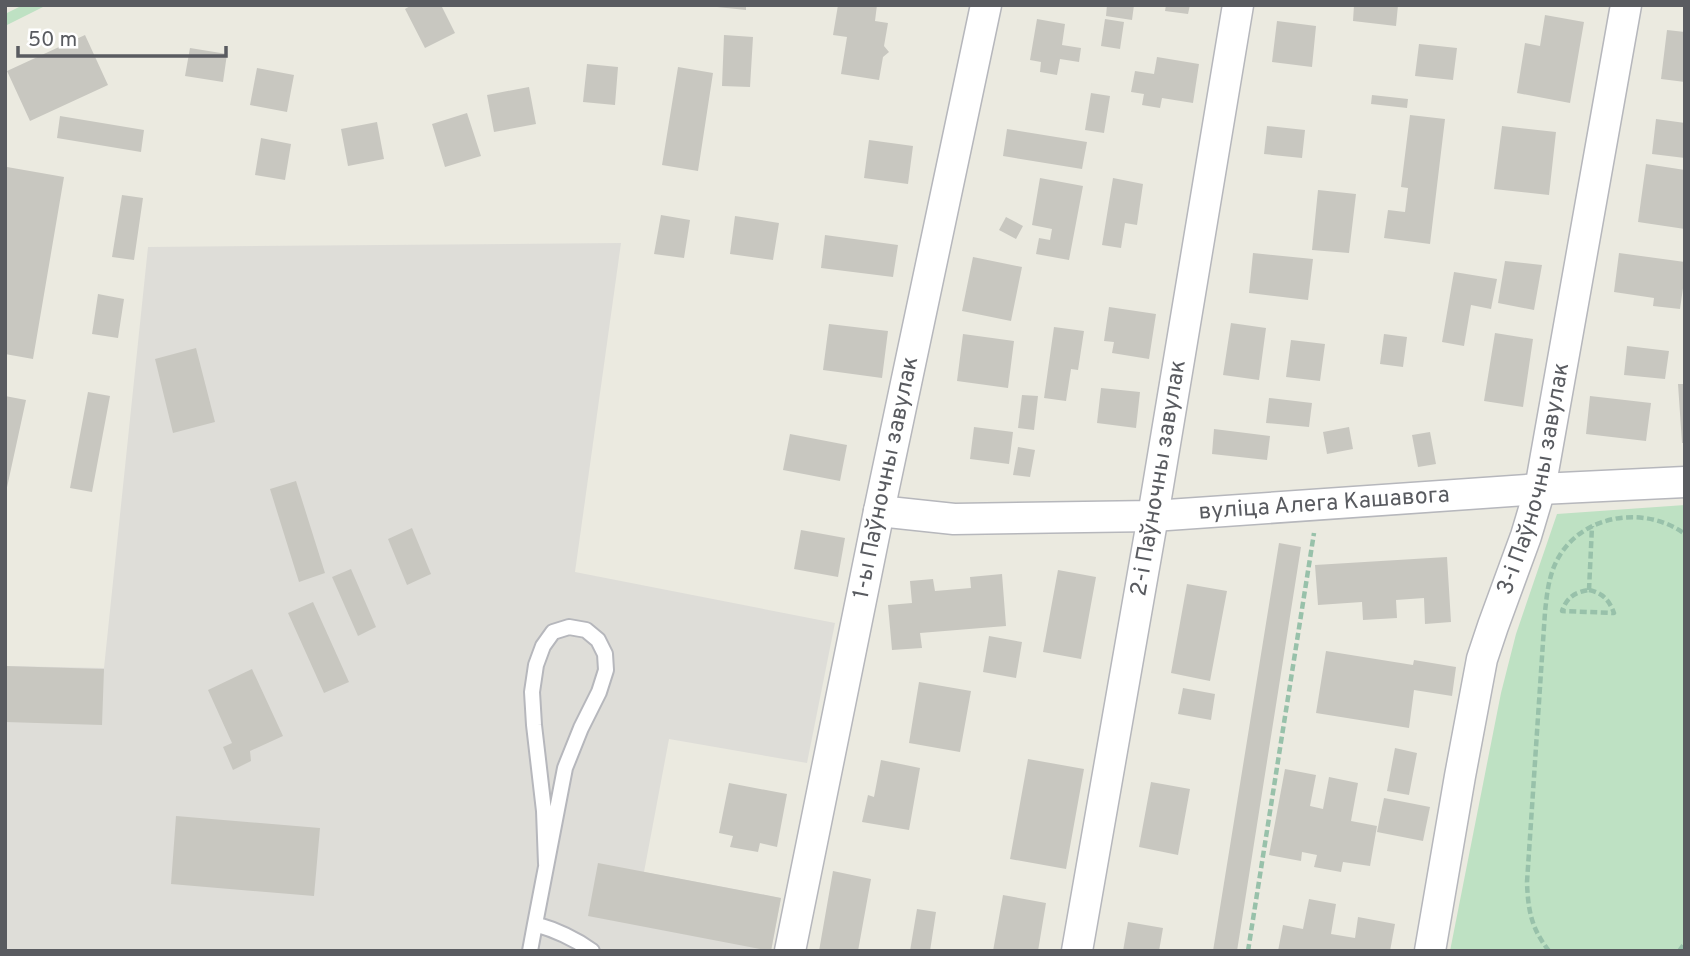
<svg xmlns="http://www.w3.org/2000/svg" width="1690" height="956" viewBox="0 0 1690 956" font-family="Overpass,sans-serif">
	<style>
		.industrial { fill: #deddd8 }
		.green { fill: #bee1c3 }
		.building { fill: #c8c7c0 }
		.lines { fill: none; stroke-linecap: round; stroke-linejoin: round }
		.lane-casing { stroke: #b6b7bc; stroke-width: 18 }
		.street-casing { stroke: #b6b7bc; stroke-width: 33 }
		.path { stroke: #98c1aa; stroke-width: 4.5; stroke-dasharray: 7 3.5; stroke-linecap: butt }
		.lane { stroke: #fff; stroke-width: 14 }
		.street { stroke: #fff; stroke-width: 30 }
		.labels { text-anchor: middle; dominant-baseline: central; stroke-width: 6; stroke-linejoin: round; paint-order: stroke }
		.street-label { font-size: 23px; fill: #595b60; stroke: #fff }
	</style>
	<rect width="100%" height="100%" fill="#ebeae0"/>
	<path class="industrial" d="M621,243L575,572L835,623L807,763L669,739L644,872L781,898L771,951H5V666L104,668L148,247Z"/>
	<path class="green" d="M23,5H47L5,26V14Z
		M1685,505V951H1450L1501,693L1516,634L1557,514Z"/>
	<path class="building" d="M412,5H441L455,33L425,48L405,9Z
		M717,5H746V10L717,7Z
		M838,5H877L875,21L888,23L884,46L889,52L883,57L879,80L841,74L847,37L833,35Z
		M1107,5H1134L1132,20L1106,16Z
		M1166,5H1190L1188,14L1165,11Z
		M1354,5H1398L1396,26L1353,21Z
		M1545,15L1584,22L1570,103L1517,93L1525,43L1540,46Z
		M1037,19L1065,24L1062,45L1081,48L1079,62L1060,59L1057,75L1040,72L1041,62L1030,60Z
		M1105,19L1124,22L1120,49L1101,46Z
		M1277,21L1316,26L1312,67L1272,62Z
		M1667,30L1685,32V82L1661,79Z
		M85,35L108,85L30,121L7,71Z
		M724,35L753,37L750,87L722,86Z
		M1419,44L1457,48L1453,80L1415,76Z
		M190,48L227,54L223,82L185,76Z
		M1157,57L1199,64L1193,103L1162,98L1160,108L1142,105L1144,94L1131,92L1135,71L1154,74Z
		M587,64L618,67L615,105L583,102Z
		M678,67L713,73L698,171L662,165Z
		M257,68L294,75L287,112L250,105Z
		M529,87L536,124L494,132L487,95Z
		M1091,93L1110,96L1104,133L1085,130Z
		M1372,95L1408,99L1407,108L1371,104Z
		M467,113L481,156L445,167L432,124Z
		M1410,115L1445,119L1430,244L1384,238L1388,210L1405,212L1408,188L1401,187Z
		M60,116L144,130L141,152L57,138Z
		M1656,119L1685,123V158L1652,154Z
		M377,122L384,159L348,166L341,129Z
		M1267,126L1305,130L1302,158L1264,154Z
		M1502,126L1556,132L1549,195L1494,189Z
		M1007,129L1087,142L1082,169L1003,156Z
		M261,138L291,144L285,180L255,175Z
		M869,140L913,146L908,184L864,178Z
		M1646,164L1685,170V229L1638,222Z
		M7,167L64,177L33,359L5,354V179Z
		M1040,178L1083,186L1069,260L1036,254L1039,238L1050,240L1052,229L1032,225Z
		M1113,178L1143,184L1137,225L1125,223L1121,248L1102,245Z
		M1318,190L1356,194L1349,253L1312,250Z
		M122,195L143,198L134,260L112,257Z
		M661,215L690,220L684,258L654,254Z
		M735,216L779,223L773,260L730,254Z
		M1006,217L1023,226L1016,239L999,230Z
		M825,235L898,245L893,277L821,268Z
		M1253,253L1313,259L1308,300L1249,293Z
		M1619,253L1685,262V274L1680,309L1653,306L1654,298L1614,292Z
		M973,257L1022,267L1011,321L962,311Z
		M1505,261L1542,265L1534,310L1498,303Z
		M1454,272L1497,279L1491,309L1471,305L1464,346L1442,342Z
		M98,294L124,299L118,338L92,334Z
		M1109,307L1156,314L1149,359L1112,353L1114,342L1104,341Z
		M1231,323L1266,328L1259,380L1223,375Z
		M829,324L888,331L882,378L823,370Z
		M1054,327L1084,331L1078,370L1071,369L1066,401L1044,398Z
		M1495,333L1533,339L1523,407L1484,401Z
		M963,334L1014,341L1008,388L957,381Z
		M1384,334L1407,337L1403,367L1380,364Z
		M1291,340L1325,344L1320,381L1286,377Z
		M1627,346L1669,351L1665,379L1624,375Z
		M196,348L215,422L173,433L155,359Z
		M1678,384H1685V443H1682Z
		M1101,388L1140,392L1136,428L1097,423Z
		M88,392L110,396L92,492L70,488Z
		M1022,395L1038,396L1034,430L1018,428Z
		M5,396L26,400L6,492H5Z
		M1590,396L1651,403L1646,441L1586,434Z
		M1269,398L1312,403L1309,427L1266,423Z
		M974,427L1013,432L1009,464L970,459Z
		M1349,427L1353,449L1327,454L1323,432Z
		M1214,429L1270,436L1267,460L1212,454Z
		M1430,432L1436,464L1418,467L1412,435Z
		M790,434L847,445L840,481L783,470Z
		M1018,447L1035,450L1030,477L1013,475Z
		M296,481L325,573L299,582L270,489Z
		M412,528L431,574L407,585L388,539Z
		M801,530L845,538L838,577L794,569Z
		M1279,543L1301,547L1237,951H1213Z
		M1447,557L1451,622L1425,624L1424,598L1396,600L1397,618L1363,620L1362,602L1318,605L1315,565Z
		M351,569L376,627L358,636L332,577Z
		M1058,570L1096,577L1081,659L1043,652Z
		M1002,574L1006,626L920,633L922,648L892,650L888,605L912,603L910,581L933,579L935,591L971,588L970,577Z
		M1187,584L1227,591L1210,681L1171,673Z
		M313,602L349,682L324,693L288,613Z
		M989,636L1022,642L1016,678L983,672Z
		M1326,651L1413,665L1414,660L1456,667L1452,696L1414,690L1409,728L1316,713Z
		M5,666L104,669L102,725L5,722Z
		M252,669L283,736L250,751L251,761L233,770L223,747L232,743L208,690Z
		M919,682L971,691L960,752L909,743Z
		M1183,688L1215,694L1211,720L1178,714Z
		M1395,748L1417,753L1409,795L1387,791Z
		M1028,759L1084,769L1066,869L1010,859Z
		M881,760L920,768L909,830L862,822L868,795L874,797Z
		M1285,769L1316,775L1310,806L1323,809L1329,777L1358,783L1351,821L1377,826L1370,866L1343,862L1341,872L1314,867L1317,855L1302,852L1301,861L1269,855Z
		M1151,782L1190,789L1178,855L1139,847Z
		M729,783L787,794L777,847L760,843L758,852L730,847L733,836L719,833Z
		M1384,798L1430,807L1423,841L1377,832Z
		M176,816L320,828L314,896L171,884Z
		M598,863L781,898L771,951L588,916Z
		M833,871L871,879L858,951H819Z
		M1003,895L1046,903L1038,951H993Z
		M1309,899L1336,904L1331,934L1355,938L1358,917L1395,924L1390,951H1278L1283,925L1303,929Z
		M917,909L936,912L930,951H910Z
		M1128,922L1163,928L1159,951H1123Z"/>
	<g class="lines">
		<g class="lane-casing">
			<path id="lane" d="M535,924L565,768L581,728L599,692L606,670L605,654L598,640L586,630L569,627L553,632L543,646L536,665L532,692L534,725L544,811L546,864
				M530,951L535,924C556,930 574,938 592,951"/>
		</g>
		<g class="street-casing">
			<g id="street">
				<path id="s1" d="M879,511L954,519L1153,516L1540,489L1685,482"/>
				<path id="s2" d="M790,951L879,511L986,5"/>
				<path id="s3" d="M1077,951L1153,516L1238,5"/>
				<path id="s4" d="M1430,951L1460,776L1482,659L1493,626L1526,536L1540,489L1626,5"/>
			</g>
		</g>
		<path class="path" d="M1589,590C1603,593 1609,600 1614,613L1562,611C1567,597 1575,592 1589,590Z
			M1589,590L1592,526
			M1248,951L1314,533
			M1549,951C1531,928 1528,910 1527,882L1545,612C1547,593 1549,572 1560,555C1586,513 1647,506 1685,534
			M1679,951L1685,943"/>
		<use href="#lane" class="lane"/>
		<use href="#street" class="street"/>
	</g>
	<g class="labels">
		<g class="street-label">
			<text stroke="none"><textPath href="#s2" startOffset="483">1-ы Паўночны завулак</textPath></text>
			<text stroke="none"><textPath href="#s3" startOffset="480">2-і Паўночны завулак</textPath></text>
			<text stroke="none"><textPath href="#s4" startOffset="485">3-і Паўночны завулак</textPath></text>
			<text stroke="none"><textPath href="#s1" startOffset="446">вуліца Алега Кашавога</textPath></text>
		</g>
	</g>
	<rect width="1690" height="956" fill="none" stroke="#595b60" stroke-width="14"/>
	<path d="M18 46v10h208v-10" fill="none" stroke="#595b60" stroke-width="3.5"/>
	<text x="28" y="46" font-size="21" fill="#595b60" stroke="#ffffff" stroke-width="5" paint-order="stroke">50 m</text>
</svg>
